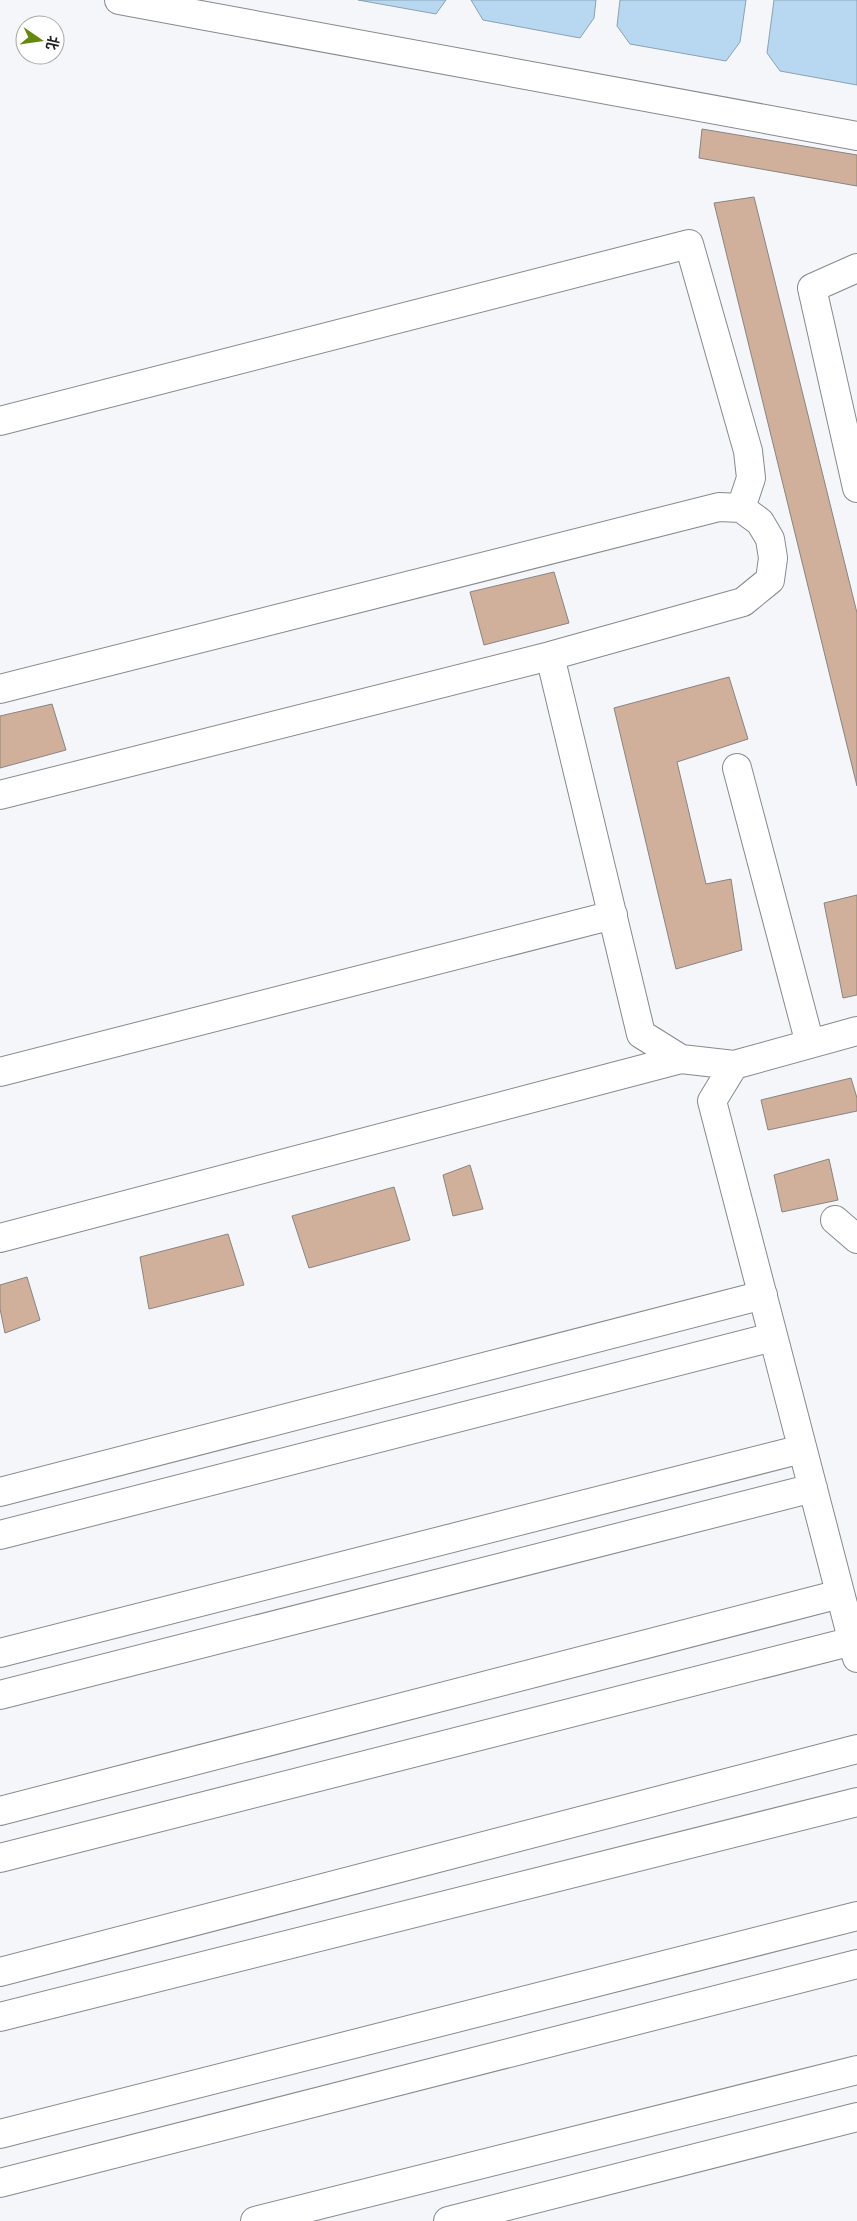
<svg xmlns="http://www.w3.org/2000/svg" width="857" height="2221" viewBox="0 0 857 2221" font-family="'PT Serif','Noto Sans SC',serif">
	<style>
		.water { fill: #b7d8f0; stroke: #8aa1b2 }
		.building { fill: #d1b09b; stroke: #878481 }
		.lines { fill: none; stroke-linecap: round; stroke-linejoin: round }
		.minor-casing { stroke: #87898d; stroke-width: 30 }
		.minor { stroke: #fff; stroke-width: 28 }
	</style>
	<rect width="100%" height="100%" fill="#f4f6fa"/>
	<path class="water" d="M358,0H446L436,14Z
		M471,0H596L594,18L580,38L483,20Z
		M620,0H746L740,42L726,61L630,44L617,26Z
		M774,0H857V85L780,71L767,53Z"/>
	<path class="building" d="M702,129L857,155V186L699,158Z
		M754,197L857,613V786L714,203Z
		M554,572L569,623L484,645L470,592Z
		M729,677L748,739L677,762L706,884L731,879L742,950L676,969L614,708Z
		M52,704L66,750L0,768V716Z
		M857,895V995L843,998L824,903Z
		M851,1078L857,1098V1111L768,1130L761,1100Z
		M829,1159L838,1200L782,1212L774,1175Z
		M470,1165L483,1209L453,1216L443,1175Z
		M394,1187L410,1240L309,1268L292,1216Z
		M228,1234L244,1285L149,1309L140,1257Z
		M27,1277L40,1320L5,1333L0,1309V1285Z"/>
	<g class="lines">
		<g class="minor-casing">
			<path id="minor" d="M119,0L857,136
				M857,268L812,288L857,488
				M0,421L689,244L748,451L751,478L741,508
				M550,656L641,1034L681,1059L734,1065L857,1031
				M0,689L719,507L741,508L760,522L770,539L773,558L770,580L743,602L550,656L0,795
				M737,768L810,1044
				M734,1065L712,1101L857,1658
				M0,1072L613,915
				M835,1220L857,1239
				M0,1238L681,1059
				M0,1492L763,1295
				M0,1535L773,1337
				M0,1653L802,1449
				M0,1695L813,1488
				M0,1811L840,1594
				M0,1858L853,1641
				M0,1972L857,1749
				M0,2017L857,1802
				M0,2134L857,1916
				M0,2183L857,1964
				M255,2221L857,2070
				M448,2221L857,2117"/>
		</g>
		<use href="#minor" class="minor"/>
	</g>
	<g transform="translate(40 40) rotate(103)"><circle r="24" fill="#ffffff" stroke="#a6a7a7"/>
	<path d="M0-4L9 19L0 12L-9 19Z" fill="#65890e"/>
	<text y="-8" font-size="14" font-weight="bold" text-anchor="middle" fill="#212223">北</text>
	</g>
</svg>
